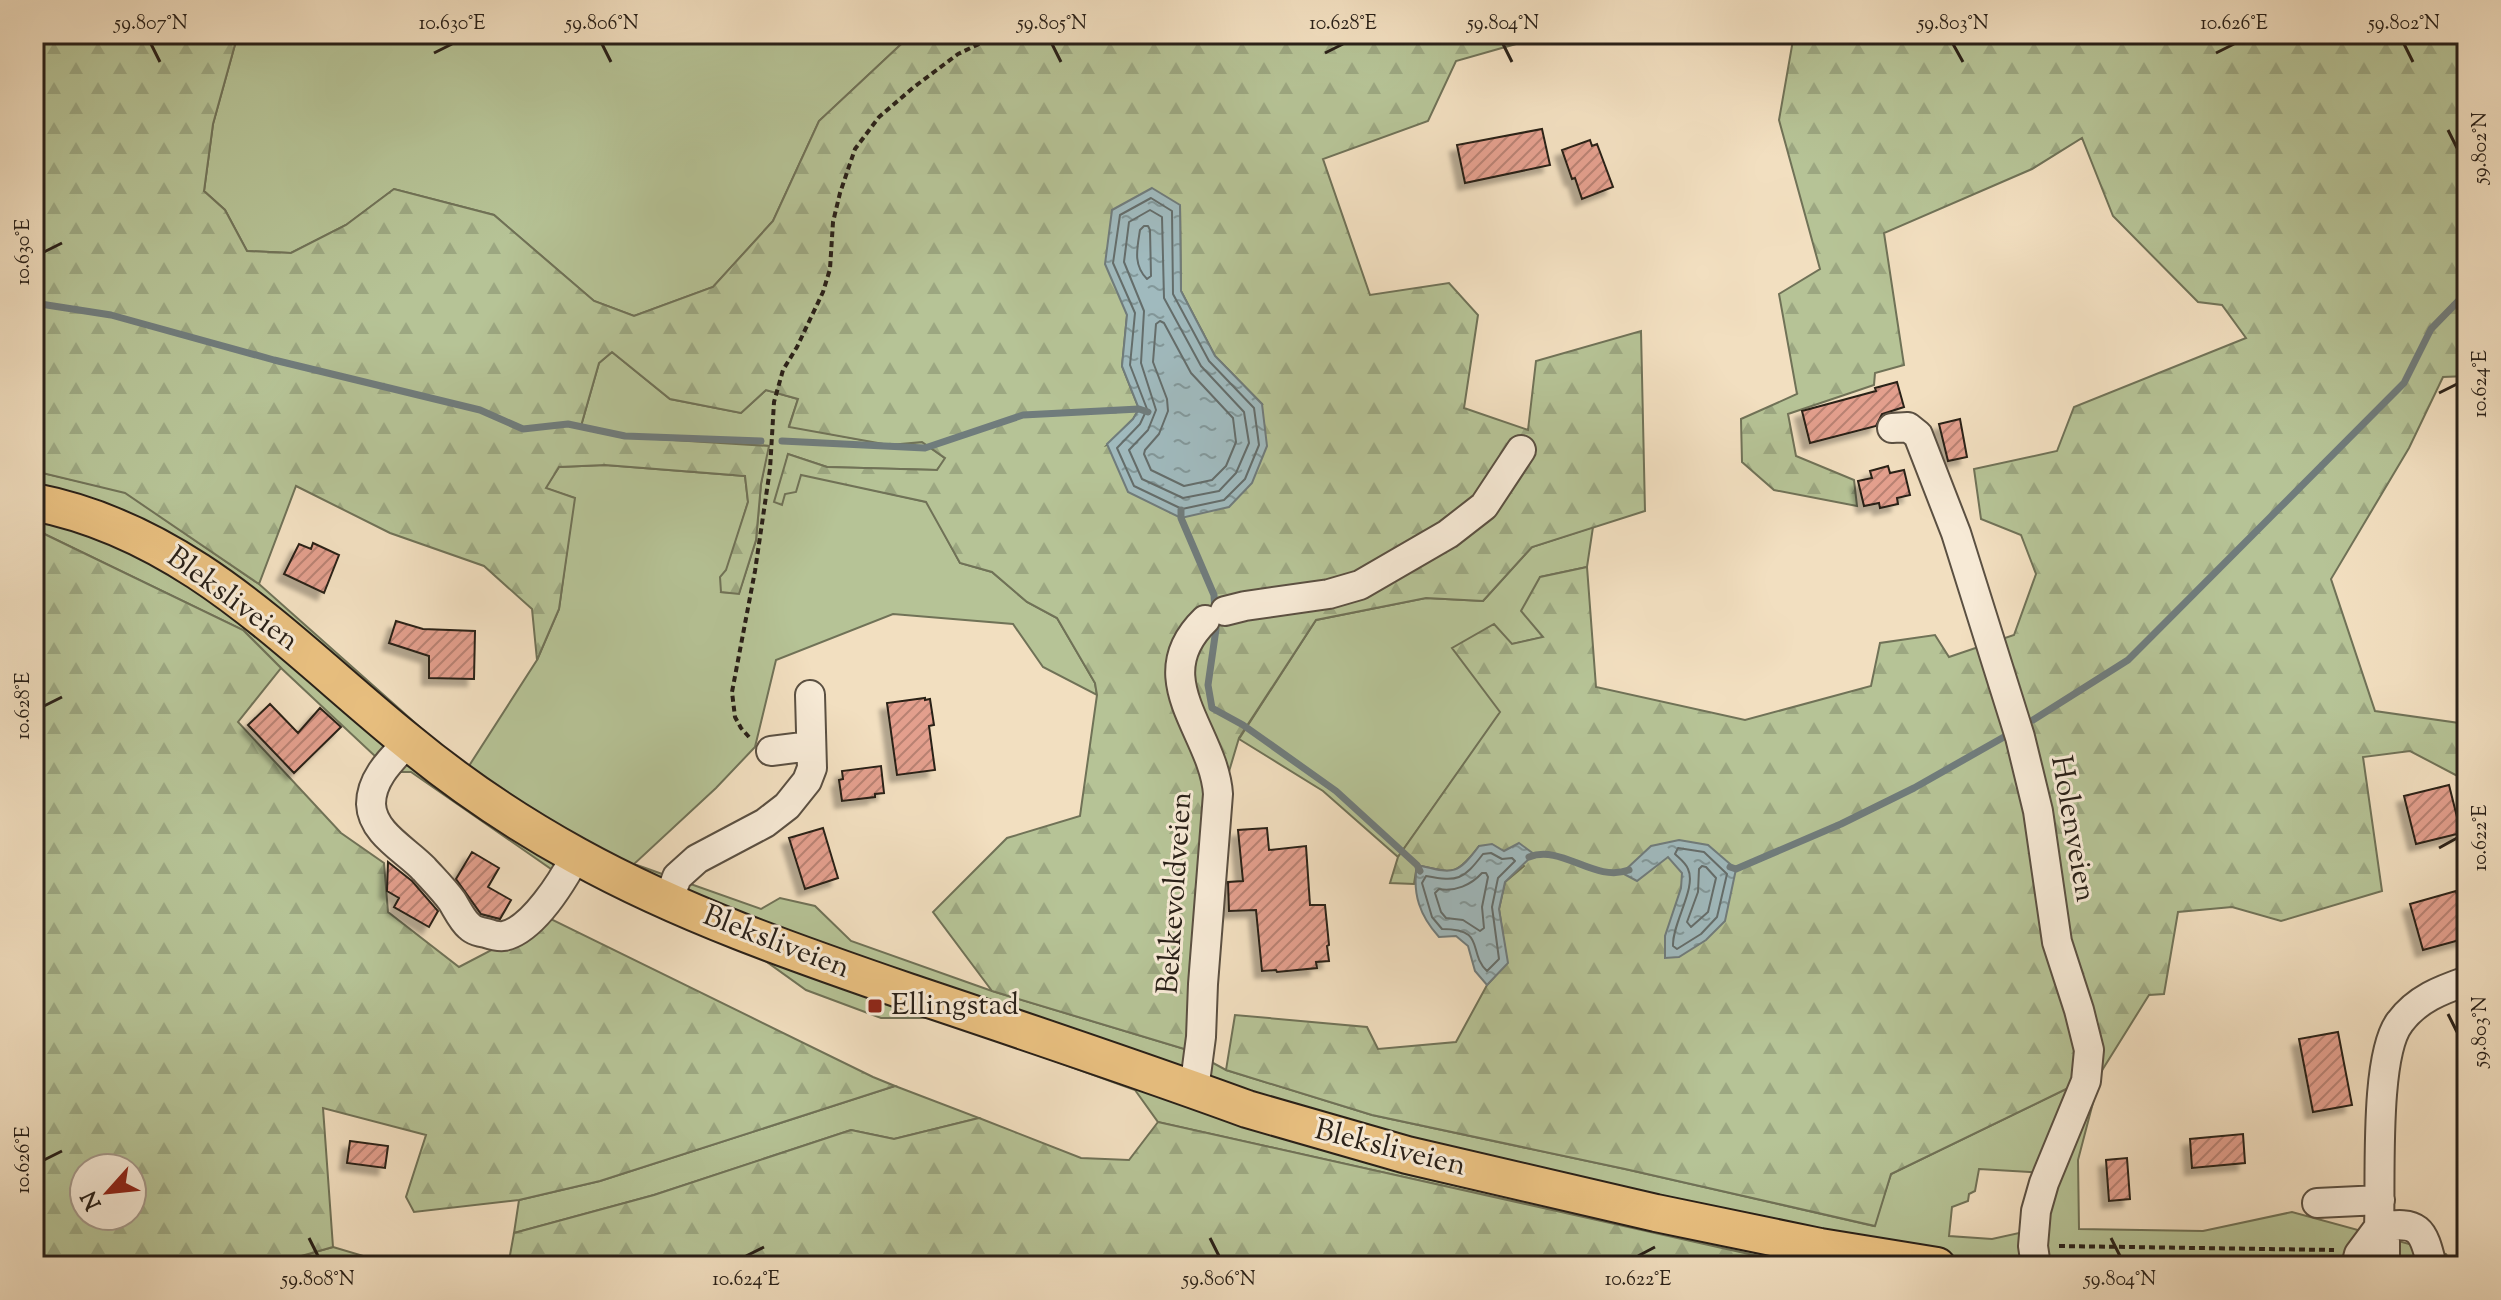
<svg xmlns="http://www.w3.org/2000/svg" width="2501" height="1300" viewBox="0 0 2501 1300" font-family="'Sorts Mill Goudy',serif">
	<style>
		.green { fill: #b6c396; stroke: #707257; stroke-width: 2; fill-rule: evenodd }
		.forest { fill: url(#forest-firs); stroke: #707257; stroke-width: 2; fill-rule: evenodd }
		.water { fill: url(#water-ripples); stroke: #707c7c; stroke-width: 2 }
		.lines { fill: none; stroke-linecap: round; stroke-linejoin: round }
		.shore { stroke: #646d6b; stroke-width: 2 }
		.stream { stroke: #707c7c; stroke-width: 7 }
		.building { fill: url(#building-hatch); stroke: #292018; stroke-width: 2; filter: url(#shadow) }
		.minor-casing { stroke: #5b5042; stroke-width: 32 }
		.major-casing { stroke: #292018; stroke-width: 40 }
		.path { stroke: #292018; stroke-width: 4; stroke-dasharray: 6 4; stroke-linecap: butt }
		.minor { stroke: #f7ead6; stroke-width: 28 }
		.major { stroke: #e9c080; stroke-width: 36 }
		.ticks { fill: none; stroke: #292018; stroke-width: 3 }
		.poi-dot { fill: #8f2418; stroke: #f7ead6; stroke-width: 3 }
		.labels { text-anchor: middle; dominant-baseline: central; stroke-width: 6; stroke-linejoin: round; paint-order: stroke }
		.street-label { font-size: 30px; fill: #292018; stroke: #f7ead6 }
		.poi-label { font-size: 30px; fill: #292018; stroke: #f7ead6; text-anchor: start }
		.neatline { fill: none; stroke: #292018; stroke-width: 3 }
		.ticks-label { font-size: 20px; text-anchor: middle; fill: #292018 }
	</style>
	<defs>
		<pattern id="forest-firs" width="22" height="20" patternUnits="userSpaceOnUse" patternTransform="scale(2)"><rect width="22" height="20" fill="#b6c396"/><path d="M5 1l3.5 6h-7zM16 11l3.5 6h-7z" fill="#9ca781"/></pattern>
		<pattern id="water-ripples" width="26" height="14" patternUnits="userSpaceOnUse" patternTransform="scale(2)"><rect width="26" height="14" fill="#a0babe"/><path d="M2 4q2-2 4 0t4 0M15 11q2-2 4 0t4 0" fill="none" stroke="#829799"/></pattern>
		<pattern id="building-hatch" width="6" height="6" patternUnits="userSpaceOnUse" patternTransform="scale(2)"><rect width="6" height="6" fill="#e39f8d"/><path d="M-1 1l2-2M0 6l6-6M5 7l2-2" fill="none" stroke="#b88172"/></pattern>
		<filter id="shadow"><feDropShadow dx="-7" dy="7" stdDeviation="2" flood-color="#0004"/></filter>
	</defs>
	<rect width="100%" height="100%" fill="#f2dfc0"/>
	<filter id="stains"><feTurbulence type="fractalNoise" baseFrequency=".0025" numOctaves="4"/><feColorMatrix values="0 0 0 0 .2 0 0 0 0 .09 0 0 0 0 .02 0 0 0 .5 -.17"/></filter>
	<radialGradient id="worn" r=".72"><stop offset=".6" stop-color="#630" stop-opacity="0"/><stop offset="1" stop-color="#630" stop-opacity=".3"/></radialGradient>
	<path class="green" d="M242,34H912L819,121L773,221L713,287L634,316L594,301L494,215L394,189L346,225L291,253L247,251L225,210L204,191L213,124L236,41Z
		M612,352L670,399L741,413L766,390L798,399L789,426L889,445L922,442L946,459L937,470L827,467L788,454L785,468V494L801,474L927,502L960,563L992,572L1027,602L1057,618L1095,683L1097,695L1043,667L1013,624L893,614L776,660L755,747L716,788L634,864L761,909L780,898L815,906L851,941L992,991L1191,1051L1226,1070L1372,1115L1625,1169L1874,1226L1891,1174L2101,1072L2078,1160L2079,1229L2203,1231L2292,1212L2446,1254L2454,1266H1802L1158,1122L1135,1090L935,1018H881L806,990L760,957L583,878L554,871L411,772H392L281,668L243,630L34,529V471L125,492L259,584L467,769L537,660L559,609L574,498L545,488L559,467L605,465L745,476L748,502L721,592L739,593L756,540L761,484L768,446L641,438L581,426L599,363ZM1979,1169L2048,1173L2033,1230L1992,1239L1949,1236L1952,1207L1968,1201L1969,1194L1975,1191Z
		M1593,527L1587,567L1540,577L1544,637L1512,644L1501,712L1398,857L1323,791L1239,739L1316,620L1426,598L1483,601L1532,547Z
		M895,1086L979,1118L894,1139L851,1130L654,1195L514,1233L519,1200L600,1181Z
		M333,1247L377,1260L368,1266H266Z"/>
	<path class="forest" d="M34,34H242L236,41L213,124L204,191L225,210L247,251L291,253L346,225L394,189L494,215L594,301L634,316L713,287L773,221L819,121L912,34H1544V36L1456,61L1428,121L1323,159L1370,295L1449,283L1478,315L1464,408L1528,430L1536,361L1641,331L1645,511L1532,547L1483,601L1426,598L1316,620L1239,738L1210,835L1191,1051L992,991L933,912L1007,838L1080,816L1097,695L1095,683L1057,618L1027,602L992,572L960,563L926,502L801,475L796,492L785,494L782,505L774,502L788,454L827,467L937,470L945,458L922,442L889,445L789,427L798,399L766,390L741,413L670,399L612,352L599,363L581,426L641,438L769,446L761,484L756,540L739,594L721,592L720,577L726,570L748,502L745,476L605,465L559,467L546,488L575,498L559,609L537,660L532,609L484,566L390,533L296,486L259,584L125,493L34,471ZM1180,205L1181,291L1215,356L1262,404L1107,445L1133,419L1139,409L1122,366L1127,315Z
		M1808,34H2467V376L2443,377L2409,448L2331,579L2375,711L2459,723L2467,731V781L2410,751L2363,757L2382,891L2281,921L2232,907L2178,912L2164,994L2149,995L2101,1072L1891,1174L1875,1226L1625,1169L1372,1115L1226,1070L1235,1015L1367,1027L1378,1049L1456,1042L1487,985L1507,963L1499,909L1505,882L1524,866L1504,851L1479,846C1456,877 1452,873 1417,865L1414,884L1390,883L1398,857L1500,712L1452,648L1494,624L1512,644L1543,637L1521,611L1540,577L1587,567L1596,687L1745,720L1871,686L1880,643L1935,635L1949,657L2014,635L2036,574L2021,535L1981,519L1974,469L2057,451L2074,407L2246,338L2222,305L2198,302L2113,216L2082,138L2032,169L1884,233L1904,365L1875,373L1874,385L1788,414L1796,456L1854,480L1857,506L1774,490L1742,462L1741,419L1797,394L1779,294L1820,269L1779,120L1793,40Z
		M34,529L243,630L281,668L238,722L341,833L384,863L388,912L459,967L551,919L873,1077L895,1086L600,1181L519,1200L414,1212L406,1197L426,1135L323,1108L333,1247L266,1266H34ZM84,1168H132V1216H84Z
		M979,1118L1081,1158L1129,1160L1158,1122L1802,1266H769L713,1256L657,1266H508L514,1233L654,1195L851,1130L894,1139Z"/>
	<path class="water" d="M1152,188L1180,205L1181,291L1215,356L1262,404L1267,446L1252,483L1229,507L1181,518L1128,492L1107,444L1133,419L1139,409L1122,366L1127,315L1105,264L1112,210Z
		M1679,840L1708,845L1736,869L1725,921L1706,940L1679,957L1665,958V936L1681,888L1682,873L1668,857L1637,881L1622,873L1651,846Z
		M1519,843L1534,854L1505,882L1499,909L1508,963L1487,985L1475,971L1468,946L1456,936L1439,937C1420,916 1412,894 1417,865C1452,873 1456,877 1479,846L1492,844L1504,851Z"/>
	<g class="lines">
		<path class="shore" d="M1151,198L1172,211L1173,294L1209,361L1254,408L1259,445L1245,479L1224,500L1182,509L1134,486L1117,448L1140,424L1147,409L1130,365L1135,313L1113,263L1120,215Z
			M1150,210L1162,217L1164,298L1201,366L1244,412L1249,443L1236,473L1219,491L1183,498L1142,479L1129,450L1148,430L1156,410L1141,363L1144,311L1124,262L1129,222Z
			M1144,226H1148L1150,230L1151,276L1147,279C1133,265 1137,249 1140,230Z
			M1160,321L1164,323L1191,373L1233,418L1236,442L1226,466L1212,480L1184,486L1151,470L1144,454L1145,450L1159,434L1168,411L1167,399L1153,362L1156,324Z
			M1678,848L1704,852L1727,874L1717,917L1701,934L1677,949L1673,946C1672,923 1697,888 1688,869C1686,863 1679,858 1675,854Z
			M1491,853L1502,859L1512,858L1515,861L1498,878L1492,907L1499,959L1487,971C1467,952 1487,929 1442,929L1432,917L1422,883L1426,876C1458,882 1463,880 1483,854Z
			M1702,866L1706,867L1716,878L1708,912L1691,927L1687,922L1698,892L1699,869Z
			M1482,873H1486L1488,877L1482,907L1484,928L1480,931L1463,920L1446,918L1441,912L1435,893L1439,889C1455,892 1471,885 1482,873Z"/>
		<path class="stream" d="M34,303L111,315L274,360L480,410L523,429L568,424L625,436L761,441
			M782,441L925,448L1023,415L1139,409L1148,412
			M1181,510V518L1214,595L1216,629L1208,685L1212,708L1243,725L1336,791L1417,865L1420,871
			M2033,720L2128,660L2404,383L2431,329L2467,292
			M1529,857C1562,844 1594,883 1629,870
			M1730,867L1736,869L1841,824L1914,788L2011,733"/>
	</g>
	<path class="building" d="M1542,129L1550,165L1465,183L1457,145Z
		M1590,140L1592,146L1597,144L1613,187L1582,199L1575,178L1572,179L1562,150Z
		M1897,382L1904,407L1882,414L1876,426L1810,443L1802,411L1876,391L1875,388Z
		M1960,419L1967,457L1948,461L1939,424Z
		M1888,466L1890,473L1904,470L1910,495L1897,498L1898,504L1880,508L1879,503L1864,506L1858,481L1872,478L1870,471Z
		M313,543L339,555L324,593L284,574L299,544L311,549Z
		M396,621L423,629L475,631L474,679L429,678V656L389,643Z
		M925,698V700L930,699L934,725L929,726L935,770L897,775L887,703Z
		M270,704L298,733L320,708L341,727L294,773L248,725Z
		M881,766L884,793L875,794V797L842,801L839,780L843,779L842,771Z
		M2449,785L2461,833L2416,844L2404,796Z
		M823,828L838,878L805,889L789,838Z
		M1267,828L1269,850L1306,846L1310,905H1325L1329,945L1327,946L1329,961L1316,962L1317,968L1277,972L1276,970L1262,971L1256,910L1229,911L1228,882L1243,881L1238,830Z
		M472,852L499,868L488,887L511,900L500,919L481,914L456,879Z
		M388,862L412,881L438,911L429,927L394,907L399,898L387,891Z
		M2456,891L2467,930V938L2423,950L2410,904Z
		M2338,1032L2352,1105L2313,1112L2299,1039Z
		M2243,1134L2245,1163L2192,1168L2190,1139Z
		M350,1141L388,1146L385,1168L347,1163Z
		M2127,1158L2130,1199L2109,1201L2106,1160Z"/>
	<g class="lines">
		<g class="minor-casing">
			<path id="minor" d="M1892,428L1908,427L1918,435L1956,533L2020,737L2038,811L2057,942L2079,1010L2089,1050L2086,1081L2044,1183L2036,1211L2033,1246L2036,1266
				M1225,611L1245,606L1329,594L1360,585L1448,534L1484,506L1521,450
				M408,742C392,759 371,778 371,804C372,833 406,850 424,869C433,879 444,890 452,901C457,909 462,920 469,926C474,931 480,932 486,933C492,935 498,937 504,936C533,930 563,880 576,856
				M771,751L811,746
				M668,901L677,877L697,859L765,823L787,806L807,781L812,768L810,695
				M1194,1090L1201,1037L1203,984L1218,794C1214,732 1144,679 1205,620
				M2317,1203L2380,1200
				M2379,1227C2419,1221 2423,1228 2432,1266
				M2356,1266L2359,1254L2379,1227
				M2385,1266V1241L2379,1227C2381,1180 2374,1055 2400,1022C2417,999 2441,990 2467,981"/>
		</g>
		<g class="major-casing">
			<path id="major" d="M34,502C189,532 289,645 406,740C459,784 517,823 577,856C682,914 795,953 908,992C1021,1030 1135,1068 1247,1109L1407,1155L1656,1213L1820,1247L1937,1266"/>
		</g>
		<path class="path" d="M749,737L741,728L735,717L732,692L755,571L770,469L774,402L783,370L797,347L823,292L830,269L833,222L840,193L855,149L879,117L914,87L958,54L1000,34
			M2059,1246L2334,1250"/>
		<use href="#minor" class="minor"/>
		<use href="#major" class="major"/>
	</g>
	<path class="ticks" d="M151,44L160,62M602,44L611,62M1052,44L1061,62M1503,44L1512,62M1953,44L1963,62M2404,44L2413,62M434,53L452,44M1325,53L1343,44M2216,53L2234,44M2448,130L2457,148M44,252L62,243M2439,393L2457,384M44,706L62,697M2439,848L2457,838M2448,1014L2457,1032M44,1160L62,1151M309,1238L318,1256M1210,1238L1219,1256M2111,1238L2120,1256M746,1256L764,1247M1638,1256L1655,1247"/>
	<rect class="poi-dot" x="867" y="998" width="16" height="16" rx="4"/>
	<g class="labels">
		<g class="street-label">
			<text transform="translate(232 600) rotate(36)">Bleksliveien</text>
			<text transform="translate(2072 829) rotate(80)">Holenveien</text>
			<text transform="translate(1176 893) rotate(-86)">Bekkevoldveien</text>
			<text transform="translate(776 943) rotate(21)">Bleksliveien</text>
			<text transform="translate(1390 1149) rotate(14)">Bleksliveien</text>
		</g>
		<g class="poi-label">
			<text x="891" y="1006">Ellingstad</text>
		</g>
	</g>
	<rect width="2501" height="1300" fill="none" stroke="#f2dfc0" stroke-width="88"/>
	<g transform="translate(108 1192) rotate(243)"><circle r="38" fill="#f7ead6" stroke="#a5998a" stroke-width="2"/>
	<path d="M0-6L14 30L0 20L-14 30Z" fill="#8f2418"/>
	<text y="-12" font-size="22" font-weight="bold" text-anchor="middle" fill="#292018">N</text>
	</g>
	<rect x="44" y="44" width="2413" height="1212" class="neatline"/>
	<g class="ticks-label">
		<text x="151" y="29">59.807°N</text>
		<text x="452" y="29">10.630°E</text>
		<text x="602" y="29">59.806°N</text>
		<text x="1052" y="29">59.805°N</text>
		<text x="1343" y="29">10.628°E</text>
		<text x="1503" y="29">59.804°N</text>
		<text x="1953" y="29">59.803°N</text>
		<text x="2234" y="29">10.626°E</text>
		<text x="2404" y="29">59.802°N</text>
		<text transform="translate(2479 148) rotate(-90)" y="7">59.802°N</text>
		<text transform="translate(22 252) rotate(-90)" y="7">10.630°E</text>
		<text transform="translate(2479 384) rotate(-90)" y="7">10.624°E</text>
		<text transform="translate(22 706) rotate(-90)" y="7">10.628°E</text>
		<text transform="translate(2479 838) rotate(-90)" y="7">10.622°E</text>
		<text transform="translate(2479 1032) rotate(-90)" y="7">59.803°N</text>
		<text transform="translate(22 1160) rotate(-90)" y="7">10.626°E</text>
		<text x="318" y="1285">59.808°N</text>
		<text x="746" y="1285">10.624°E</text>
		<text x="1219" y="1285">59.806°N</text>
		<text x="1638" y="1285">10.622°E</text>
		<text x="2120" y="1285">59.804°N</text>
	</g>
	<rect width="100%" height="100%" filter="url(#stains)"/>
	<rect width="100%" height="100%" fill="url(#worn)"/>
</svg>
